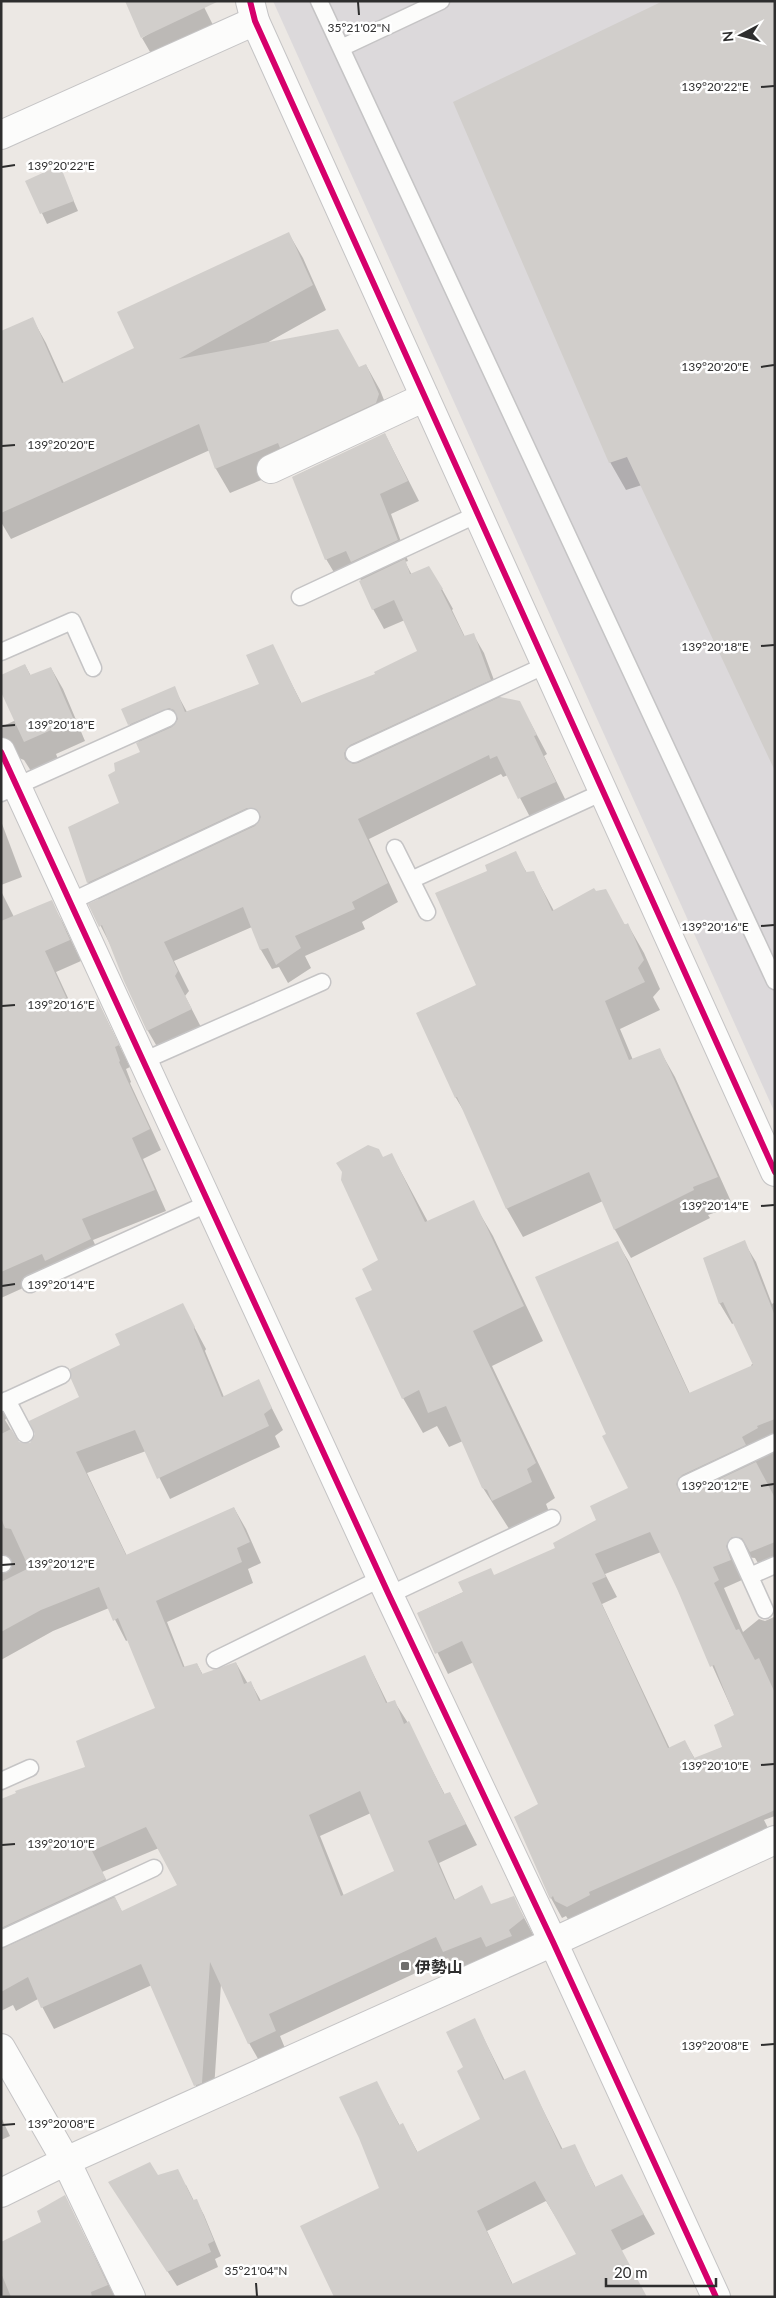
<svg xmlns="http://www.w3.org/2000/svg" width="776" height="2298" viewBox="0 0 776 2298" font-family="Lato,'Noto Sans JP',sans-serif">
	<style>
		.industrial { fill: #dcd9db }
		.shadow { fill: #0003; fill-rule: evenodd }
		.building { fill: #d1cecb; fill-rule: evenodd }
		.lines { fill: none; stroke-linecap: round; stroke-linejoin: round }
		.service-casing { stroke: #c5c4c5; stroke-width: 19 }
		.minor-casing { stroke: #c5c4c5; stroke-width: 30 }
		.tertiary-casing { stroke: #c5c4c5; stroke-width: 30 }
		.service { stroke: #fcfcfb; stroke-width: 16 }
		.minor { stroke: #fcfcfb; stroke-width: 28 }
		.tertiary { stroke: #fcfcfb; stroke-width: 28 }
		.cycleway-casing { stroke: #fff; stroke-width: 9 }
		.cycleway { stroke: #d6006c; stroke-width: 6 }
		.ticks { fill: none; stroke: #2e2e2e; stroke-width: 2 }
		.poi-dot { fill: #706f6e; stroke: #fff; stroke-width: 2 }
		.labels { text-anchor: middle; dominant-baseline: central; stroke-width: 5; stroke-linejoin: round; paint-order: stroke }
		.poi-label { font-size: 16px; font-weight: bold; fill: #2e2e2e; stroke: #fff; text-anchor: start }
		.ticks-label { font-size: 12px; text-anchor: middle; fill: #2e2e2e; stroke: #fff; stroke-width: 5; stroke-linejoin: round; paint-order: stroke }
	</style>
	<rect width="100%" height="100%" fill="#ece8e4"/>
	<path class="industrial" d="M273,1H775V1113Z"/>
	<path class="shadow" d="M201,1L215,29L153,57L142,38Z
		M666,1L642,485L626,490L610,462Z
		M59,167L78,211L47,224L27,181Z
		M289,234L303,258L326,310L265,344L359,368L366,365L380,390L392,420L293,467L230,493L216,469L210,450L11,539L1,522V333L32,318L46,343L64,383L136,349Z
		M385,434L419,501L391,514L408,561L405,562L412,575L442,589L453,609L452,610L465,637L473,634L484,653L501,699L530,722L547,754L544,756L566,801L530,817L508,775L503,777L501,774L369,839L398,902L362,922L365,929L305,956L311,968L288,983L279,967L272,969L261,950L252,927L174,961L189,991L185,996L202,1029L159,1050L148,1031L111,946L90,905L99,901L88,882L141,753L140,743L129,725L174,688L187,712L261,684L272,646L302,704L377,675L419,651L405,620L384,629L373,609L357,571L338,579L326,559L293,477Z
		M25,665L31,676L51,668L63,689L85,741L56,754L58,759L31,771L24,760L16,757L1,763V727L16,720Z
		M1,821L22,877L1,885Z
		M515,853L527,873L533,872L554,911L628,925L644,953L660,989L653,997L660,1010L620,1029L633,1060L659,1049L675,1077L733,1206L708,1215L710,1218L631,1258L615,1230L603,1201L523,1237L507,1209L468,1118L456,1098L418,1013L478,985L489,871Z
		M1,891L14,917L51,902L63,923L81,961L56,972L74,1011L97,1000L130,1067L126,1069L131,1082L130,1083L161,1150L143,1159L166,1211L93,1240L102,1260L58,1281L54,1274L1,1298Z
		M392,1155L428,1222L473,1202L493,1236L543,1341L492,1366L555,1498L546,1504L551,1517L513,1535L483,1488L463,1441L449,1447L437,1426L423,1433L403,1398L373,1290L380,1261L383,1158Z
		M617,1242L629,1262L690,1394L752,1367L751,1365L754,1363L734,1323L732,1324L720,1304L704,1259L744,1242L756,1262L772,1304L775,1302V1567L763,1572L755,1558L744,1557L737,1566L742,1580L724,1588L743,1632L759,1619L765,1621L774,1617L775,1609V1816L764,1820L769,1830L569,1921L566,1916L562,1918L551,1898L540,1805L474,1662L448,1674L418,1613L557,1549L597,1521L630,1489L608,1435ZM661,1552L735,1716L723,1747L695,1759L685,1742L670,1749L602,1604L617,1597L605,1574Z
		M182,1304L206,1349L205,1351L224,1397L258,1381L283,1430L275,1436L280,1447L170,1499L146,1451L87,1473L127,1556L234,1508L246,1529L261,1563L248,1569L253,1583L167,1622L185,1668L197,1664L203,1675L236,1663L248,1684L251,1683L261,1701L365,1657L388,1704L394,1701L408,1723L445,1795L450,1793L477,1845L439,1863L455,1900L492,1905L513,1897L536,1940L456,1972L448,1958L280,2036L287,2053L261,2064L249,2043L221,1984L213,2104L208,2106L196,2086L152,1985L54,2029L38,1999L16,2011L13,2005L1,2011V1801L87,1768L157,1708L128,1640L126,1641L109,1608L53,1631L1,1660V1402L8,1416L5,1420L19,1443L31,1444L80,1398L122,1346ZM371,1813L396,1872L344,1896L320,1836ZM159,1848L179,1886L122,1912L102,1872Z
		M474,2019L505,2081L524,2072L563,2150L574,2145L596,2188L622,2176L655,2234L621,2251L646,2297H336L381,2188L376,2082L400,2126L403,2125L418,2153L482,2119L464,2067ZM546,2201L578,2254L513,2285L487,2231Z
		M1,2117L10,2136L1,2140Z
		M157,2177L186,2185L194,2201L196,2200L204,2215L221,2256L215,2259L218,2267L177,2286L119,2197Z
		M65,2197L115,2297H1V2243L43,2223Z"/>
	<path class="building" d="M125,1H219L141,38Z
		M663,1H775V771L627,457L609,463L453,102Z
		M60,165L74,201L40,214L25,181Z
		M289,232L313,285L179,359L338,329L359,367L366,364L379,394L376,403L280,448L278,443L215,469L199,424L1,513V331L33,317L62,383L134,348L117,312Z
		M385,433L408,481L380,494L398,540L351,562L346,551L325,560L292,477Z
		M405,559L410,574L429,566L443,589L441,590L464,636L474,633L491,680L350,745L344,753L345,759L353,764L358,763L500,697L520,701L537,735L534,736L556,782L518,799L497,756L490,759L489,755L358,819L388,883L352,902L355,909L295,936L301,948L276,965L268,948L260,950L243,907L164,942L178,971L175,976L192,1009L147,1031L124,981L102,925L99,927L88,904L255,826L261,817L256,809L247,808L87,883L68,827L119,803L108,775L115,771L114,763L140,752L136,743L172,727L178,719L174,710L169,708L128,725L121,709L175,686L185,712L259,684L246,655L273,644L301,703L375,674L374,672L417,651L394,600L372,610L359,581Z
		M25,664L30,675L51,667L74,720L24,742L1,692V675Z
		M516,851L526,872L534,871L552,911L594,888L596,891L606,889L625,925L628,923L644,960L638,968L645,982L605,1001L629,1060L660,1048L718,1177L693,1187L694,1190L614,1230L589,1172L506,1209L457,1097L455,1098L416,1013L476,985L435,893L487,871L485,865Z
		M52,900L70,940L45,951L72,1010L97,999L119,1045L115,1047L120,1061L119,1062L150,1129L132,1138L155,1190L82,1219L91,1239L45,1261L42,1254L1,1272V921Z
		M368,1145L379,1149L383,1157L392,1153L425,1222L474,1200L524,1306L473,1331L536,1463L527,1469L532,1482L492,1501L487,1490L482,1488L446,1406L428,1413L419,1390L402,1399L355,1298L372,1290L362,1269L378,1260L341,1180L342,1172L336,1163Z
		M745,1240L775,1316V1419L757,1426L758,1428L742,1437L746,1445L682,1475L676,1484L680,1492L690,1493L756,1462L775,1498V1542L750,1552L742,1538L732,1537L726,1546L731,1560L713,1567L719,1580L714,1583L736,1630L739,1629L755,1660L759,1658L775,1693V1810L589,1892L590,1895L567,1907L555,1901L553,1896L550,1899L514,1817L538,1804L462,1641L435,1654L417,1613L463,1592L458,1582L491,1568L494,1575L555,1548L553,1543L596,1520L590,1506L628,1488L602,1436L606,1434L535,1277L618,1241L689,1393L753,1365L723,1302L719,1304L703,1258ZM650,1532L678,1591L710,1667L714,1665L734,1715L714,1725L722,1747L694,1758L685,1740L668,1748L592,1583L606,1577L595,1554Z
		M183,1303L195,1327L194,1329L222,1397L259,1379L272,1408L264,1414L269,1426L157,1479L135,1430L76,1452L126,1555L234,1507L250,1542L237,1548L242,1562L156,1601L183,1667L197,1663L202,1674L236,1662L244,1684L251,1681L259,1701L365,1655L386,1703L395,1700L404,1724L409,1721L444,1794L450,1792L466,1824L428,1841L454,1900L482,1885L491,1904L514,1896L524,1918L509,1930L512,1936L486,1947L481,1937L443,1952L436,1937L269,2014L276,2031L248,2044L210,1962L202,2083L194,2086L141,1964L41,2008L28,1977L1,1992V1949L115,1897L122,1911L177,1885L146,1827L92,1851L106,1879L1,1928V1799L16,1793L15,1791L85,1767L76,1741L155,1708L118,1618L113,1621L99,1587L41,1610L1,1632V1582L29,1568L11,1529L5,1528L1,1518V1434L11,1429L19,1442L30,1443L35,1434L29,1421L79,1397L71,1379L70,1369L120,1345L115,1334ZM360,1791L394,1871L341,1896L309,1815Z
		M475,2018L503,2080L525,2070L561,2149L575,2144L595,2187L622,2174L644,2214L611,2230L647,2297H334L300,2226L379,2188L359,2138L339,2097L377,2081L399,2125L403,2123L417,2152L480,2119L457,2071L463,2067L446,2032ZM535,2181L576,2254L512,2284L477,2211Z
		M150,2162L158,2175L178,2169L193,2200L197,2199L214,2241L208,2244L211,2252L167,2272L108,2182Z
		M65,2195L108,2285L91,2292L92,2297H11L1,2273V2242L41,2222L37,2211Z"/>
	<g class="lines">
		<g class="service-casing">
			<path id="service" d="M319,1L775,981
				M341,48L441,1
				M300,597L478,514
				M1,652L72,621L93,668
				M354,754L546,665
				M1,793L168,718
				M395,848L427,912
				M411,880L603,792
				M70,902L251,817
				M143,1061L322,982
				M30,1284L209,1203
				M7,1400L25,1434
				M1,1403L62,1375
				M686,1484L775,1442
				M736,1546L765,1610
				M1,1564H3
				M750,1576L775,1565
				M389,1595L552,1518
				M215,1660L382,1578
				M1,1781L30,1768
				M1,1939L154,1868"/>
		</g>
		<g class="minor-casing">
			<path id="minor" d="M250,1L255,21L775,1172
				M271,469L425,397
				M1,752L389,1595L553,1942L716,2297"/>
		</g>
		<g class="tertiary-casing">
			<path id="tertiary" d="M1,135L255,21
				M1,2048L66,2161L131,2297
				M1,2193L66,2161L553,1942L775,1840"/>
		</g>
		<use href="#service" class="service"/>
		<use href="#minor" class="minor"/>
		<use href="#tertiary" class="tertiary"/>
		<g class="cycleway-casing">
			<path id="cycleway" d="M250,1L255,21L775,1172
				M1,752L389,1595L553,1942L716,2297"/>
		</g>
		<use href="#cycleway" class="cycleway"/>
	</g>
	<path class="ticks" d="M358,2L359,15M761,87L774,86M2,167L15,165M761,367L774,365M2,446L15,445M761,646L774,645M2,726L15,725M761,926L774,925M2,1006L15,1005M761,1206L774,1205M2,1286L15,1284M761,1486L774,1484M2,1565L15,1564M761,1765L774,1764M2,1845L15,1844M761,2045L774,2044M2,2125L15,2124M256,2283L257,2296"/>
	<rect class="poi-dot" x="400" y="1961" width="10" height="10" rx="2.5"/>
	<g class="labels">
		<g class="poi-label">
			<text x="415" y="1966">伊勢山</text>
		</g>
	</g>
	<g class="ticks-label">
		<text x="359" y="32">35°21'02"N</text>
		<text x="715" y="91">139°20'22"E</text>
		<text x="61" y="170">139°20'22"E</text>
		<text x="715" y="371">139°20'20"E</text>
		<text x="61" y="449">139°20'20"E</text>
		<text x="715" y="651">139°20'18"E</text>
		<text x="61" y="729">139°20'18"E</text>
		<text x="715" y="931">139°20'16"E</text>
		<text x="61" y="1009">139°20'16"E</text>
		<text x="715" y="1210">139°20'14"E</text>
		<text x="61" y="1289">139°20'14"E</text>
		<text x="715" y="1490">139°20'12"E</text>
		<text x="61" y="1568">139°20'12"E</text>
		<text x="715" y="1770">139°20'10"E</text>
		<text x="61" y="1848">139°20'10"E</text>
		<text x="715" y="2050">139°20'08"E</text>
		<text x="61" y="2128">139°20'08"E</text>
		<text x="256" y="2275">35°21'04"N</text>
	</g>
	<rect width="776" height="2298" fill="none" stroke="#2e2e2e" stroke-width="5"/>
	<g transform="translate(741 35) rotate(264)" stroke="#ffffff" stroke-width="4" paint-order="stroke">
	<path d="M0-4L9 19L0 12L-9 19Z" fill="#2e2e2e"/>
	<text y="-8" font-size="14" font-weight="bold" text-anchor="middle" fill="#2e2e2e">N</text>
	</g>
	<path d="M606 2278v8h110v-8" fill="none" stroke="#2e2e2e" stroke-width="2.5"/>
	<text x="614" y="2278" font-size="15" fill="#2e2e2e" stroke="#ffffff" stroke-width="4" paint-order="stroke">20 m</text>
</svg>
